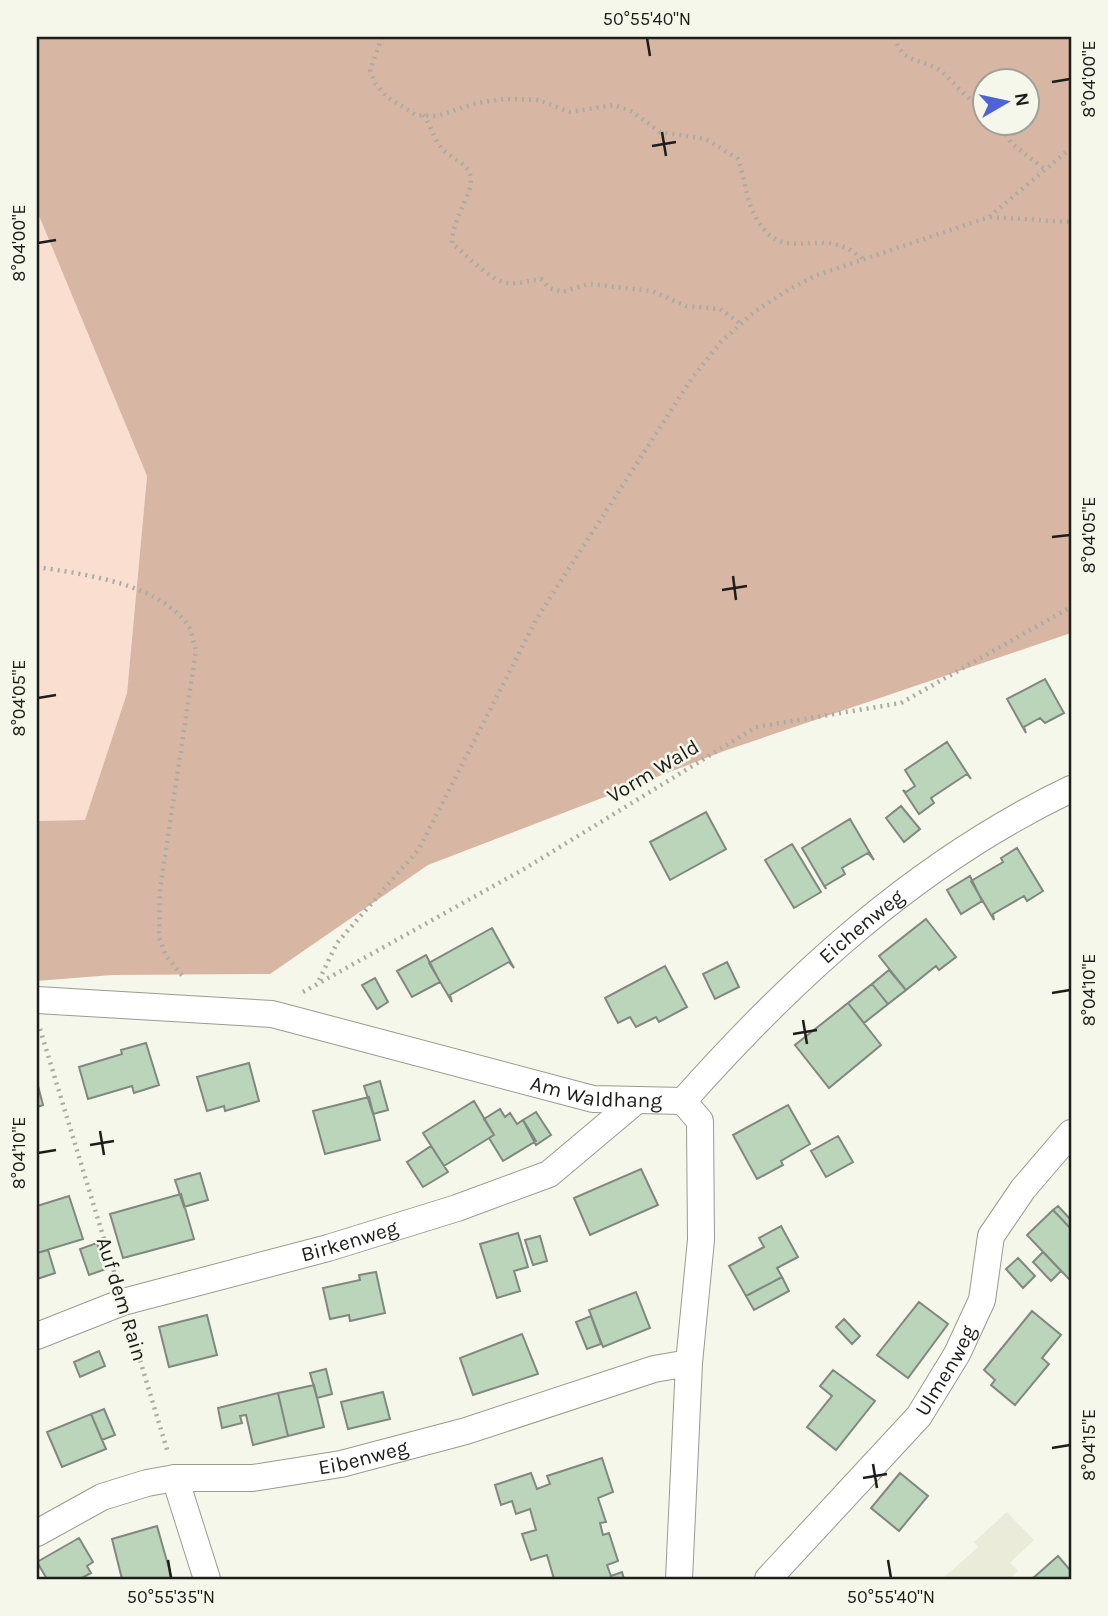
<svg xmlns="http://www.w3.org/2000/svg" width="1108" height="1616" viewBox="0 0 1108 1616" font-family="Karla,sans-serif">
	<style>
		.built { fill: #eaecd9 }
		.green { fill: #fadfd1 }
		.forest { fill: #d8b6a4; fill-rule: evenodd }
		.building { fill: #bbd5ba; stroke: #818880; stroke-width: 2 }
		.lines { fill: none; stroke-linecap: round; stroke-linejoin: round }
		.street-casing { stroke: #9a9b90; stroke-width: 28 }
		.path { stroke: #aaaca3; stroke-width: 4.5; stroke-dasharray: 2 5; stroke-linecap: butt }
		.street { stroke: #fff; stroke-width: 26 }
		.ticks { fill: none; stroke: #1d1e1a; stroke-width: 2.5 }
		.labels { text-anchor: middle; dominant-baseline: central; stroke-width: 5; stroke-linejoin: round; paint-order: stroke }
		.street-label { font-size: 21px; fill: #1d1e1a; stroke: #f5f7eb }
		.neatline { fill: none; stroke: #1d1e1a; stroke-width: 2.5 }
		.ticks-label { font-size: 18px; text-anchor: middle; fill: #1d1e1a }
	</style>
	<rect width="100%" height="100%" fill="#f5f7eb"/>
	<path class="built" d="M1007,1512L1034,1540L1010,1563L1018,1571L1009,1579H942L978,1547L974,1542Z"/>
	<path class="green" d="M37,211L147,476L127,693L85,820L37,821Z"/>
	<path class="forest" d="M37,37H1071V633L724,751L428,865L270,974L112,975L37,981V821L85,820L127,693L147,476L37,211ZM986,80H1028V122H986Z"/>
	<path class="building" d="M1045,679L1064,713L1045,723L1040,718L1024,727L1026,733L1007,699Z
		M947,742L971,779L967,774L931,798L934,803L919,814L903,790L906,792L915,786L905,770Z
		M901,806L920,829L904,842L886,818Z
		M706,812L726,849L670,880L650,842Z
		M850,819L874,860L868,853L842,868L845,874L825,886L826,889L802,848Z
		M792,844L821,892L794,908L765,860Z
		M1017,848L1043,891L1027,901L1024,896L993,914L994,920L971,881L1003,862L1001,858Z
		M970,876L982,901L961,914L947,890Z
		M926,919L956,957L939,970L936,966L906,990L879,956Z
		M492,928L514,968L509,962L450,995L452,1002L429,963Z
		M426,955L440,982L412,997L397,971Z
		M727,962L739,987L715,999L703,974Z
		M665,966L687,1007L659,1022L656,1017L636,1027L630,1017L618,1023L605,998Z
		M889,970L906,990L888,1004L872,984Z
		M375,978L388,1002L377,1009L362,985Z
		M872,984L888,1004L864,1023L848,1003Z
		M848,1003L881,1045L829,1088L795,1045Z
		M146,1043L159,1085L134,1093L132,1086L88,1099L79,1067L122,1054L121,1050Z
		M249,1063L259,1101L225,1111L224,1106L207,1111L197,1077Z
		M380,1081L388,1110L373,1114L364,1086Z
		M37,1082L43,1105L37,1107Z
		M369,1097L380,1140L325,1154L313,1111Z
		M474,1101L494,1135L444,1166L423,1133Z
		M788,1105L810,1144L781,1161L783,1165L757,1179L733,1135Z
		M500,1109L505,1117L510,1113L517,1124L523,1120L536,1141L503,1161L489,1138L494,1135L484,1119Z
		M536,1112L551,1135L536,1145L523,1120Z
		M838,1136L853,1162L826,1177L811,1151Z
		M431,1146L448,1172L423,1187L407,1162Z
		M641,1169L658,1205L590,1235L574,1198Z
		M200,1173L208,1200L184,1207L175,1180Z
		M181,1194L194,1239L123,1258L110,1214Z
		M69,1196L83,1239L37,1253V1206Z
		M1058,1206L1071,1220V1229L1053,1210Z
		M1053,1210L1071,1229L1070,1280L1027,1235Z
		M781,1226L798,1257L777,1268L782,1277L746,1296L729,1266L764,1247L759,1238Z
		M518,1233L528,1267L514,1271L520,1291L497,1298L480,1244Z
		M540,1236L547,1261L533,1265L525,1240Z
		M97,1243L106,1269L89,1275L80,1249Z
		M48,1250L55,1273L37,1279V1253Z
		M1043,1252L1061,1271L1051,1281L1033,1262Z
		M1018,1258L1035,1276L1023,1288L1006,1269Z
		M376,1272L385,1313L350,1321L349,1315L330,1319L323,1288L360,1280L359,1275Z
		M782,1277L789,1291L754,1310L746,1296Z
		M636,1292L650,1328L603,1347L589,1310Z
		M919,1302L948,1324L908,1378L877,1355Z
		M1032,1311L1061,1335L1042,1358L1049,1364L1015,1405L991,1385L995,1380L984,1370Z
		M207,1315L217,1355L169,1367L159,1327Z
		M591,1316L601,1344L587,1349L576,1322Z
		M844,1319L860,1336L852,1344L836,1327Z
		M522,1334L538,1374L473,1395L460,1358Z
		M99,1351L105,1366L80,1377L74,1362Z
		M326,1369L332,1394L317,1398L310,1373Z
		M833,1370L875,1401L836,1450L807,1427L832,1396L820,1386Z
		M314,1385L324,1427L288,1436L278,1393Z
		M383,1392L390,1419L348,1429L341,1402Z
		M278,1393L288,1436L253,1445L246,1415L240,1416L242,1423L222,1428L218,1408Z
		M104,1409L115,1435L102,1440L91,1414Z
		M91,1414L106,1449L62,1467L47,1432Z
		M602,1458L613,1492L598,1498L606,1522L600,1523L603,1535L609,1533L618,1561L607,1565L611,1576L622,1572L624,1579H554L547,1555L531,1560L522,1534L536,1530L530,1509L516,1514L512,1501L501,1505L495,1485L531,1473L537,1489L550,1484L547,1476Z
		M900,1473L928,1496L899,1531L871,1508Z
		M157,1526L172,1579H122L112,1539Z
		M79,1538L93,1562L87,1566L91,1573L80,1579H47L37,1562Z
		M1058,1556L1071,1571V1579H1032Z"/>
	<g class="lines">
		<g class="street-casing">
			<g id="street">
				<path id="s1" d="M37,1000L272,1014L593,1099L683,1101L700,1121L701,1240L689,1363L679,1579"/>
				<path id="s2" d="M683,1101C794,976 918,862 1071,789"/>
				<path id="s3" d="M37,1336L123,1302L328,1248L457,1208L549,1174L637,1100"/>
				<path d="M175,1478L207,1579"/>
				<path id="s4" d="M37,1533L102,1497L147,1483L175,1478H253L341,1464L466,1431L654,1369L689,1363"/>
				<path id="s5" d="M768,1579L919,1416L957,1354L982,1300L991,1236L1023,1189L1071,1133"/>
			</g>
		</g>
		<path class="path" d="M382,37L370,70L375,83L387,97L416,115L437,116L477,103L505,99L538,100L570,112L614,105L631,111L660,132L706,139L738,159C744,176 746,197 753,212C778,264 808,233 844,247C851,249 857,255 863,259
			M895,37C901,65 925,58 942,72C956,84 967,101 986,108
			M423,115C431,125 434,140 442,149C457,164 480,165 467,196C460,213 453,224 452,243C465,254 491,281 507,283C518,285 530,280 541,279L549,288L562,292L588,284L652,291L686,306L720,309L741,324
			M999,122L1011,143L1047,171
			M990,217L1071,222
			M37,567C83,574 157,583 187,624C192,630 193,642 196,650L160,889L159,937L166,956L185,979
			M319,980L337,943L419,849L537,618L692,378L721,342L754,312L788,290L817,275L989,217L1071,148
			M303,992L524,869L756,727L901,703L1071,607
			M40,1029L115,1275
			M130,1327L168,1453"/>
		<use href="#street" class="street"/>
	</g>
	<path class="ticks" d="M647,38L650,56M1052,82L1070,79M662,132L666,156M652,146L676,142M38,243L56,240M1052,537L1070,535M733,576L736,600M722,590L747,586M38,698L56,695M1052,993L1070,990M803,1020L807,1044M793,1034L817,1030M100,1131L104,1155M90,1145L114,1141M38,1153L56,1150M1052,1448L1070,1445M873,1464L877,1488M863,1478L887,1474M168,1560L171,1578M888,1560L891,1578"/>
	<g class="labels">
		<g class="street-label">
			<text transform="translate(653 771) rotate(-31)">Vorm Wald</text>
			<text stroke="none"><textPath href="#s2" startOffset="250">Eichenweg</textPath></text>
			<text stroke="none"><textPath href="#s1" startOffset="570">Am Waldhang</textPath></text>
			<text stroke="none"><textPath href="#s3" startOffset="327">Birkenweg</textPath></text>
			<text transform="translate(122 1299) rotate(73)">Auf dem Rain</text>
			<text stroke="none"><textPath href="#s5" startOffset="275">Ulmenweg</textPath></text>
			<text stroke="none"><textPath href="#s4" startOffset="340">Eibenweg</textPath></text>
		</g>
	</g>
	<rect width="1108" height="1616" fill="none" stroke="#f5f7eb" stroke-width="77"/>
	<g transform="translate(1006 102) rotate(81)"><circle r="33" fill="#f5f7eb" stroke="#9fa097" stroke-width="2"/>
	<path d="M0-5L12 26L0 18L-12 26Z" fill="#4e63d8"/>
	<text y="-10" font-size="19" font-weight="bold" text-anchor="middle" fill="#1d1e1a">N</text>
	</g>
	<rect x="38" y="38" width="1032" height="1540" class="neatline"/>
	<g class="ticks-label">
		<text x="647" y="25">50°55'40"N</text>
		<text transform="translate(1089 79) rotate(-90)" y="6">8°04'00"E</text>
		<text transform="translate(19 243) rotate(-90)" y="6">8°04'00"E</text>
		<text transform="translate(1089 535) rotate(-90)" y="6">8°04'05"E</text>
		<text transform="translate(19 698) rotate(-90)" y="6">8°04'05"E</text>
		<text transform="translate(1089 990) rotate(-90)" y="6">8°04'10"E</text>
		<text transform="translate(19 1153) rotate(-90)" y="6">8°04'10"E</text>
		<text transform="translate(1089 1445) rotate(-90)" y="6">8°04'15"E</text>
		<text x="171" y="1603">50°55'35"N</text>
		<text x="891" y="1603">50°55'40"N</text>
	</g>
</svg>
